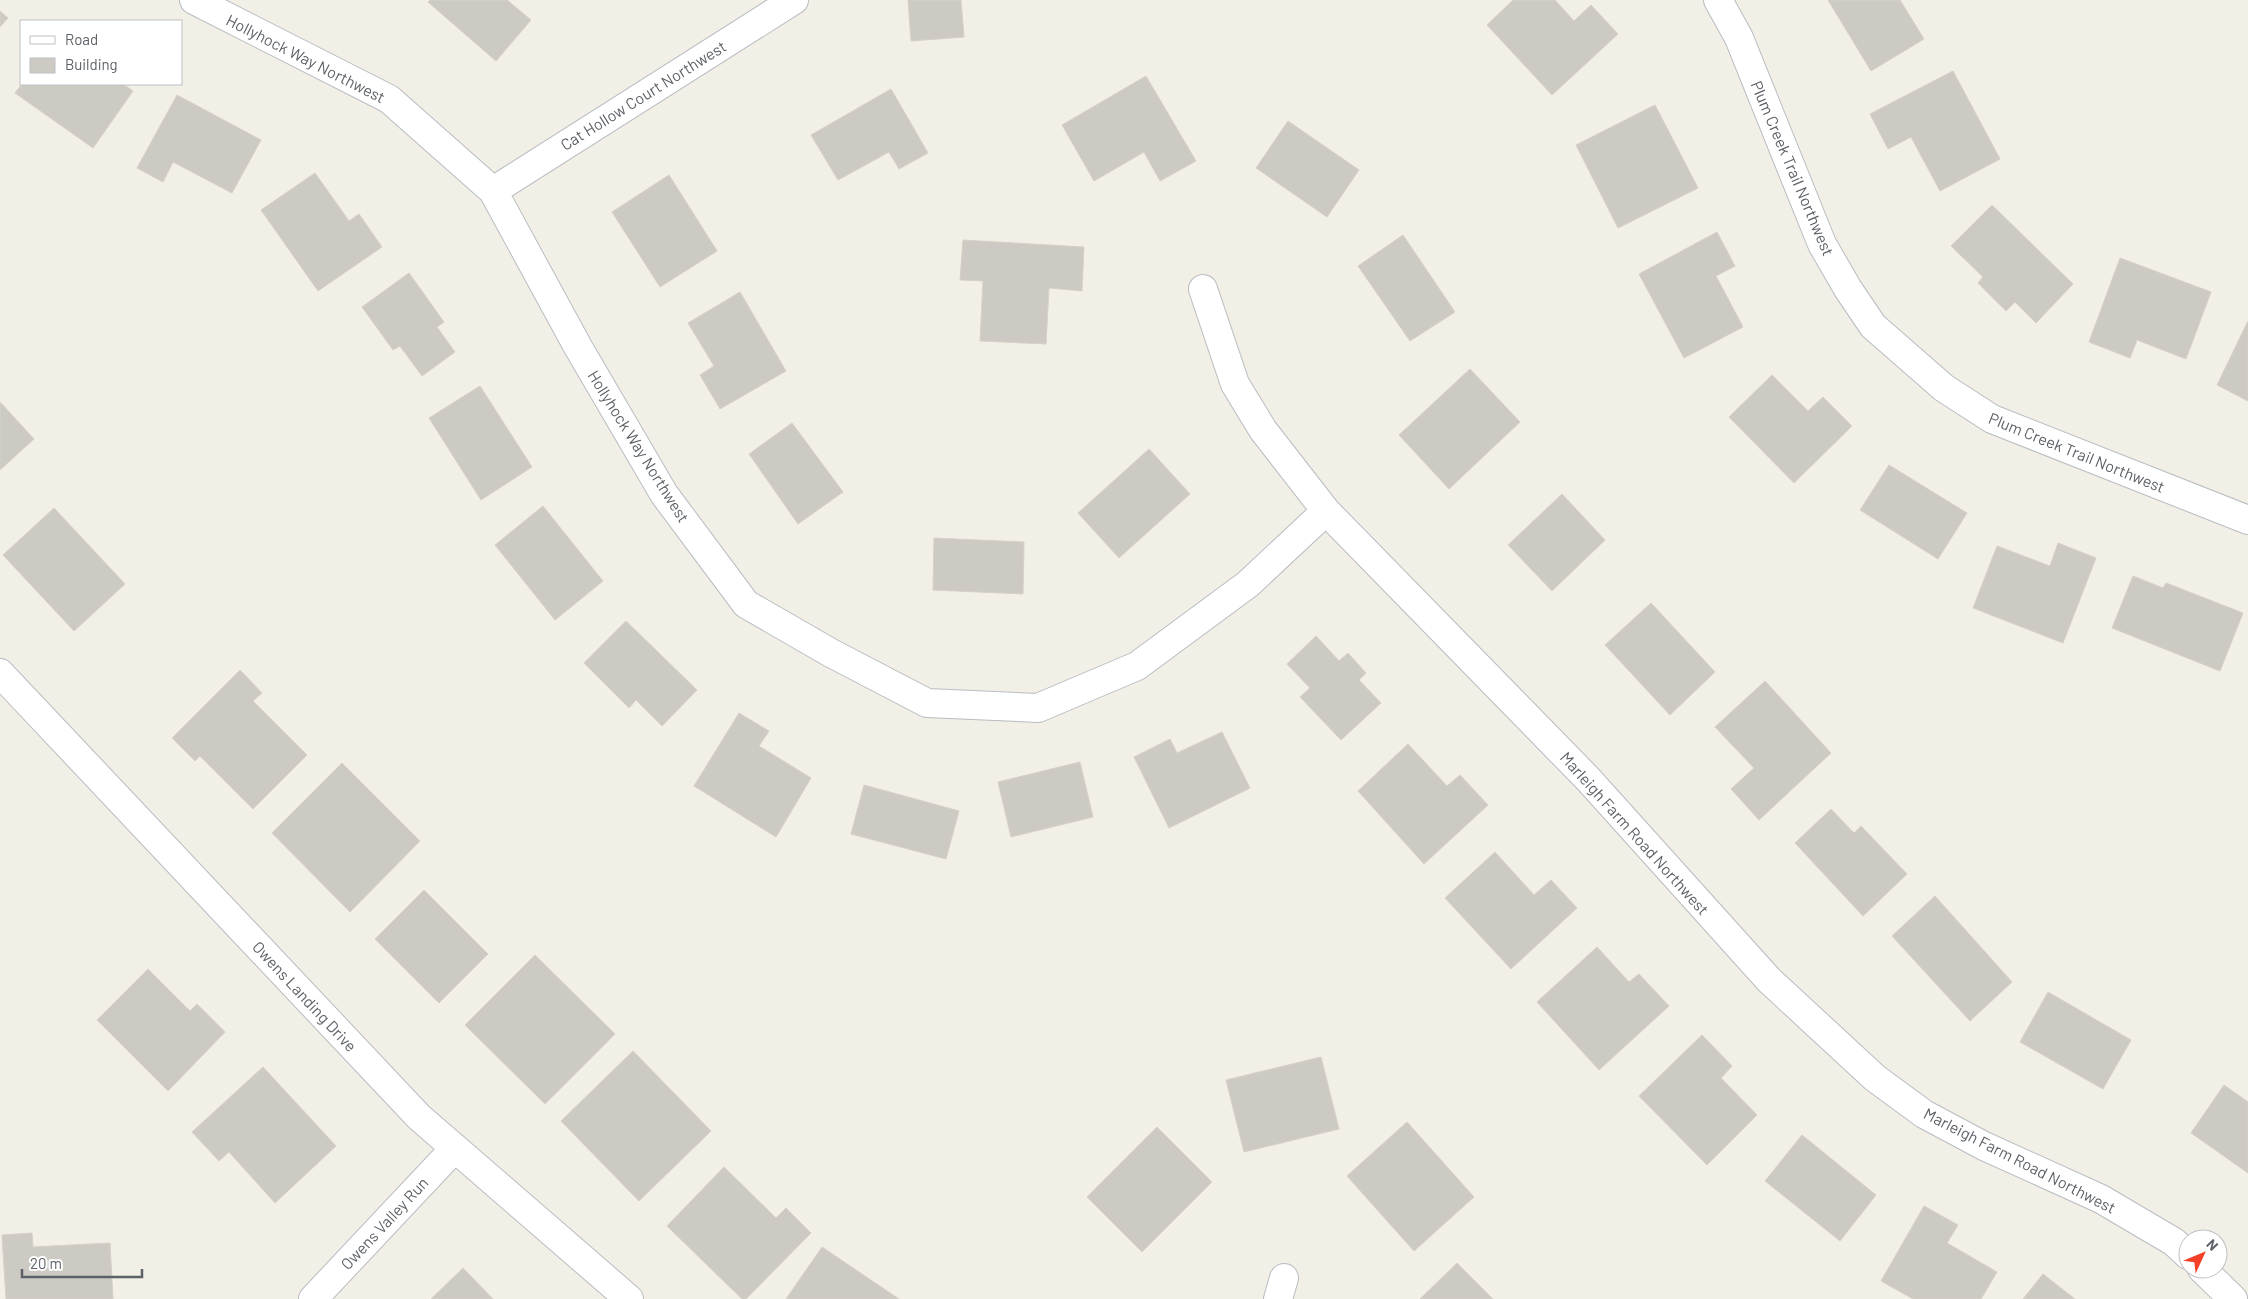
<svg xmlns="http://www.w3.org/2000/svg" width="2248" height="1299" viewBox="0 0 2248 1299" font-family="Barlow,sans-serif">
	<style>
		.building { fill: #cccac3; stroke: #d6d1c4 }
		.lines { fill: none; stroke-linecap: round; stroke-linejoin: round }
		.minor-casing { stroke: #b9bcc1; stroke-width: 30 }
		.minor { stroke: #fff; stroke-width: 28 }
		.labels { text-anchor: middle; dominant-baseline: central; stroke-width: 4; stroke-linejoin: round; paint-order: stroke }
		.street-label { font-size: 16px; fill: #5d6268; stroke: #fff }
	</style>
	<rect width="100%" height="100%" fill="#f1efe6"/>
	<path class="building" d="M430,0H507L531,20L496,61L428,2Z
		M908,0H961L964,37L911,41Z
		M1513,0H1555L1574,21L1591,5L1618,34L1552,95L1487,25Z
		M1828,0H1900L1924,39L1871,71Z
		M0,11L8,18L0,27Z
		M1953,71L2000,159L1940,191L1911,137L1888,149L1870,114Z
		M1146,76L1196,161L1160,181L1144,152L1094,181L1062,125Z
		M22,84H123L133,91L93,148L15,93Z
		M891,89L928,153L899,169L889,152L838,180L811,135Z
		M177,95L261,140L232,193L173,162L163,182L137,168Z
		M1655,105L1698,188L1618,228L1576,145Z
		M1288,121L1359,170L1327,217L1256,168Z
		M315,173L349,221L359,214L382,247L318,291L261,210Z
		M669,175L717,251L660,287L612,212Z
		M1992,205L2073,284L2036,323L2015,302L2006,311L1978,283L1983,277L1951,246Z
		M1717,232L1735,266L1716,276L1743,327L1684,358L1639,274Z
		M1403,235L1455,312L1410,341L1358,266Z
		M963,240L1084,247L1082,291L1049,288L1046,344L980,341L983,281L960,280Z
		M2120,258L2211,292L2186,359L2137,340L2130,358L2089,342Z
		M409,273L444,322L437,327L455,352L422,376L400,346L393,350L362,307Z
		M740,292L786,371L720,409L700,375L714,366L688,323Z
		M2248,321V401L2217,385Z
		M1470,369L1520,422L1449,489L1399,435Z
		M1772,375L1808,411L1823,397L1852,426L1794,483L1729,417Z
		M480,386L532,467L481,500L429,418Z
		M0,402L34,439L0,470Z
		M792,423L843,492L798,524L749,454Z
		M1149,449L1190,494L1119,558L1078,513Z
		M1889,465L1967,513L1938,559L1860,510Z
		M1562,494L1605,540L1552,591L1508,545Z
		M543,506L603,581L555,620L495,545Z
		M54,508L125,584L74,631L3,555Z
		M934,538L1024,542L1023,594L933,590Z
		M2058,543L2096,558L2063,643L1973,608L1997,546L2050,566Z
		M2133,576L2163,588L2166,583L2243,613L2220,671L2112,628Z
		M1651,603L1715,672L1670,715L1605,645Z
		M626,621L697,690L662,726L636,700L629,708L584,663Z
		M1316,636L1339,661L1348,653L1366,673L1359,680L1381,703L1341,740L1300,697L1310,688L1287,664Z
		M240,670L262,693L253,701L307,755L253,809L200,756L195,761L172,738Z
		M1765,681L1831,753L1759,820L1731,789L1754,768L1715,727Z
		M739,713L769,731L759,746L811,778L776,837L694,786Z
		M1222,732L1250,788L1169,828L1134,757L1170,739L1177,753Z
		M1408,744L1447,786L1460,775L1488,805L1424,864L1358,791Z
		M1080,762L1093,817L1011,837L998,782Z
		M342,763L420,841L350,912L272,833Z
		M864,785L959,811L946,859L851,834Z
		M1831,809L1854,833L1861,826L1907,874L1863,916L1795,843Z
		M1495,852L1534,895L1551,880L1577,908L1511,969L1445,898Z
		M424,890L488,954L439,1003L375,939Z
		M1935,896L2012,982L1970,1021L1892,936Z
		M1597,947L1629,982L1639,974L1669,1006L1599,1070L1537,1002Z
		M535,955L615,1034L545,1104L465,1025Z
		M148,969L190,1011L197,1004L225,1032L168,1091L97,1020Z
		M2048,992L2131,1040L2103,1089L2020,1042Z
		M1702,1035L1732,1066L1721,1078L1757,1115L1707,1165L1639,1096Z
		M633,1051L711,1131L639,1201L561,1121Z
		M1321,1057L1339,1129L1244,1152L1226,1080Z
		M263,1067L336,1146L275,1203L229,1152L219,1161L192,1132Z
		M2224,1085L2248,1102V1173L2191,1133Z
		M1407,1122L1474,1197L1414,1251L1347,1176Z
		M1157,1127L1212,1182L1142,1252L1087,1197Z
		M1802,1135L1876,1195L1840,1241L1765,1181Z
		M724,1167L776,1218L786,1208L811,1233L746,1299H742L667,1226Z
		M1924,1206L1958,1225L1947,1243L1997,1272L1981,1299H1913L1881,1281Z
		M32,1233L33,1247L110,1243L113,1299H6L2,1235Z
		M822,1247L899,1299H786Z
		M1457,1263L1493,1299H1420Z
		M463,1268L493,1299H431Z
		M2043,1274L2075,1299H2023Z"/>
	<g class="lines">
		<g class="minor-casing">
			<path id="minor" d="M194,0L389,99L493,191L578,347L664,494L746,604L831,653L927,703L1038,708L1137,666L1248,584L1326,511
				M1718,0L1739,38L1822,244L1848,289L1873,326L1944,388L1992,419L2248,520
				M493,191L794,0
				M1203,289L1235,384L1263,430L1326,511L1588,779L1769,980L1875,1078L1924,1114L1984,1146L2101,1199L2174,1242L2188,1255
				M0,673L419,1117L629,1299
				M2202,1269L2233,1299
				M313,1299L455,1148
				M1278,1299L1284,1278"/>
		</g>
		<use href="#minor" class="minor"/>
	</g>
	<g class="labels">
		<g class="street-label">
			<text transform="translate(306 58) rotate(27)">Hollyhock Way Northwest</text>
			<text transform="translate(643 95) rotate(-32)">Cat Hollow Court Northwest</text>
			<text transform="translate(1793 168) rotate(67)">Plum Creek Trail Northwest</text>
			<text transform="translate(639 446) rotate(58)">Hollyhock Way Northwest</text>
			<text transform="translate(2077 452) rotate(22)">Plum Creek Trail Northwest</text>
			<text transform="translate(1635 833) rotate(48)">Marleigh Farm Road Northwest</text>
			<text transform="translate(305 996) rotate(47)">Owens Landing Drive</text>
			<text transform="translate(2020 1160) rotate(27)">Marleigh Farm Road Northwest</text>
			<text transform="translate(384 1223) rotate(-47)">Owens Valley Run</text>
		</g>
	</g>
	<rect x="20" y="20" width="162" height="65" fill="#ffffff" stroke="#bec0c3"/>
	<rect x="30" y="36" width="25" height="8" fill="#ffffff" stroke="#bec0c3"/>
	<text x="65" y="45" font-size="15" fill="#5d6268">Road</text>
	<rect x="30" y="58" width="25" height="15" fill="#cccac3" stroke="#bec0c3"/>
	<text x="65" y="70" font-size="15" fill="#5d6268">Building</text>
	<g transform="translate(2203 1254) rotate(46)"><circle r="24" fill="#ffffff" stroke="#bec0c3"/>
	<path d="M0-4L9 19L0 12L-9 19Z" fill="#f54028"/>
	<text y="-8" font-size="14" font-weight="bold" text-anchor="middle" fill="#5d6268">N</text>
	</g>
	<path d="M22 1269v8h120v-8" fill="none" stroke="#5d6268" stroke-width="2.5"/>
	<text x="30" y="1269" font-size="15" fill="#5d6268" stroke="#ffffff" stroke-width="4" paint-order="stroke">20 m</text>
</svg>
